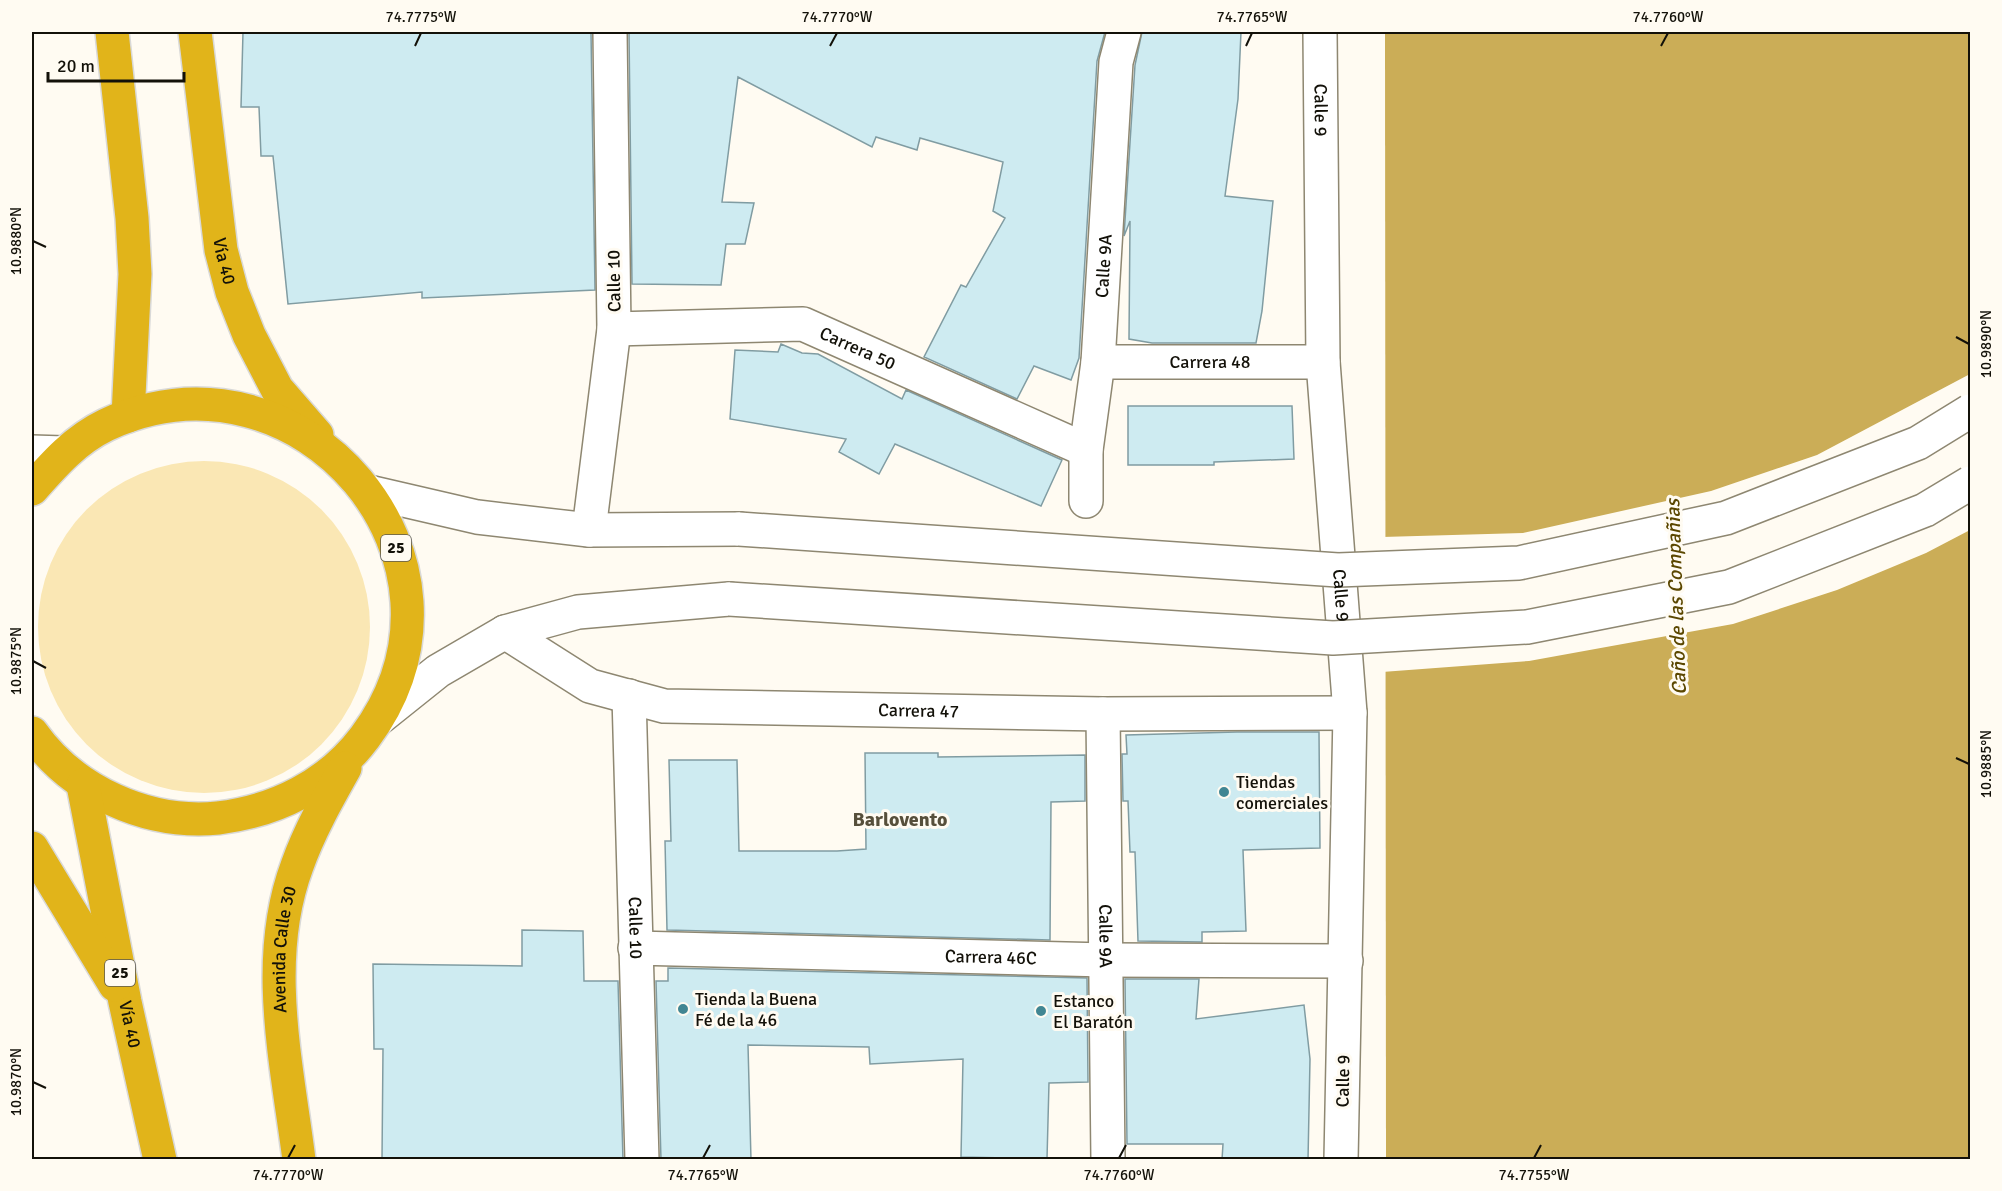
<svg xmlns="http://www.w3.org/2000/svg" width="2002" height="1191" viewBox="0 0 2002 1191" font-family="Signika,sans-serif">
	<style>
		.green { fill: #fae7b4 }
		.water { fill: #cbad57 }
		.pier { fill: #fffbf2 }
		.building { fill: #ceebf1; stroke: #809ca2; stroke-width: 1.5 }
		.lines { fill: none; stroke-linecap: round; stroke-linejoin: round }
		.minor-casing { stroke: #8e8771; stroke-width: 36 }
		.highway-casing { stroke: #d9d9d8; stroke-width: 36 }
		.minor { stroke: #fff; stroke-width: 33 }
		.highway { stroke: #e1b41a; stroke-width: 33 }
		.minor-bridge-casing { stroke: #8e8771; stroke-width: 36; stroke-linecap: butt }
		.minor-bridge { stroke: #fff; stroke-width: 33 }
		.ticks { fill: none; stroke: #131109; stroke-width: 2 }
		.poi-dot { fill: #418693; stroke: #fffbf2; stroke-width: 2 }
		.labels { text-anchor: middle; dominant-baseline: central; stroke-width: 6; stroke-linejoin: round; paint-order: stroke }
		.shield { fill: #fffbf2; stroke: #5a574f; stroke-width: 1.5 }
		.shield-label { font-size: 16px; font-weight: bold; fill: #131109 }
		.street-label { font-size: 18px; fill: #131109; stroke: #fffbf2 }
		.poi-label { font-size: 18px; fill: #131109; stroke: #fffbf2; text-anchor: start }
		.water-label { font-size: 20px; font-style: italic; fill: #5b4700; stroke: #fffbf2 }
		.neighbourhood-label { font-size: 20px; font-weight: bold; fill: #564f3b; stroke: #fffbf2 }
		.neatline { fill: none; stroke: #131109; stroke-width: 2 }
		.ticks-label { font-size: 15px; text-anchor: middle; fill: #131109 }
	</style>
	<rect width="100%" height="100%" fill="#fffbf2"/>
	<path class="green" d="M38 627a166 166 0 1 1 332 0a166 166 0 1 1-332 0Z"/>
	<path class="water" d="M1385,32H1970V1159H1386Z"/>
	<path class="pier" d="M1970,374V530L1926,553L1837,590L1733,624L1529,661L1382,672V537L1523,533L1711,491L1817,455Z"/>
	<path class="building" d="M243,32H591L595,290L422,298V292L288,304L273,156H261L259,107H241Z
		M629,32H1105L1097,61L1079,358L1071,380L1034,366L1017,399L924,357L961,285L966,287L1005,218L993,211L1003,162L920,138L917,150L876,137L872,147L738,77L722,202L754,203L745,244H726L721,285L632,284Z
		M1142,32H1241L1238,99L1225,196L1273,201L1262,311L1256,343H1152L1129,339L1130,221L1124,236L1135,65Z
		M781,344L802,353L818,354L902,399L906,390L1062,460L1041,506L895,444L879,474L839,452L846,439L730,419L735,350L778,352Z
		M1128,406H1292L1294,459L1214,462V465H1128Z
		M1237,732H1319L1320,848L1243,850L1246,931L1202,932V942L1138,941L1135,852H1130L1128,801H1123L1122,754H1127L1126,735Z
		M865,753H938V757L1085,755V801L1051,802L1050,940L667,930L665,841H671L669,760H737L739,851H837L866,849Z
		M522,930L583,931L584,981H618L623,1160H382L383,1049H374L373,964L522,966Z
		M668,968L1087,978L1088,1082L1049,1083L1047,1159L961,1157L963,1059L870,1064L869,1047L748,1045L751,1160H661L656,981H668Z
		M1125,979H1199L1196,1019L1304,1005L1310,1059L1308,1160H1222L1223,1144H1127Z"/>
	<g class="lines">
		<g class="minor-casing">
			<g id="minor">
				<path id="s1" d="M1320,32L1323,362L1350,713L1341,1160"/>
				<path id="s2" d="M614,329L803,324L1086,450"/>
				<path id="s3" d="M1098,362H1323"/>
				<path d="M32,452L64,453"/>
				<path d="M369,492L477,517L589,530L739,529"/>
				<path id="s4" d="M1086,501V450L1098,362L1116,62L1124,32"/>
				<path d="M589,530L614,329L610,32"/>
				<path id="s5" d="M505,632L590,686L664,706L1103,714L1350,713"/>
				<path id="s6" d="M629,696L642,1160"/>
				<path id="s7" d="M1103,714L1108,1160"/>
				<path d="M378,719L438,671L505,632L578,612L729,599"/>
				<path id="s8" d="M635,948L1106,960L1346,961"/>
			</g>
		</g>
		<g class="highway-casing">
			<g id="highway">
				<path d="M112,32L132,218L135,274L128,416"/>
				<path id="s9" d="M195,32L221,250L232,292L249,335L277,389L317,435"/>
				<path d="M32,489C54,464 75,440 106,425C302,334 495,562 365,737C329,785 276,811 218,818C147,825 73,791 32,733"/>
				<path id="s10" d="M83,785L125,1002L160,1160"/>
				<path d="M32,848L115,985"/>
				<path id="s11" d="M299,1160C287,1064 262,960 297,866C309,832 327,800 345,768"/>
			</g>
		</g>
		<use href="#minor" class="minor"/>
		<use href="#highway" class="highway"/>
		<g class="minor-bridge-casing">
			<path id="minor-bridge" d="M739,529L1338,570L1519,563L1726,518L1918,443L1970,411
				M729,599L1333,638L1527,627L1729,587L1925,510L1970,483"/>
		</g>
		<use href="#minor-bridge" class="minor-bridge"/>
	</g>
	<path class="ticks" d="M415,46L421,33M830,46L837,33M1246,46L1252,33M1661,46L1668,33M33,241L46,247M1956,337L1969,344M33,661L46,668M1956,758L1969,764M33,1082L46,1088M288,1158L295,1145M703,1158L710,1145M1119,1158L1126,1145M1534,1158L1541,1145"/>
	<g class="poi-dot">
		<circle cx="1224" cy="792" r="6"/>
		<circle cx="683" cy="1009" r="6"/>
		<circle cx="1041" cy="1011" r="6"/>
	</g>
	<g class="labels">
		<g class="shield">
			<rect x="381" y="535" width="30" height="26" rx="4.5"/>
			<rect x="105" y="960" width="30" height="26" rx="4.5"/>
		</g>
		<g class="shield-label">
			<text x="396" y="548">25</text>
			<text x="120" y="973">25</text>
		</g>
		<g class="street-label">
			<text stroke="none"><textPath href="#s1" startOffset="78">Calle 9</textPath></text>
			<text stroke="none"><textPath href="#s9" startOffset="231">Vía 40</textPath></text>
			<text stroke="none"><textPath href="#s4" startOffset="236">Calle 9A</textPath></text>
			<text transform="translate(614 281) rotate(-91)">Calle 10</text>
			<text stroke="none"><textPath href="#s2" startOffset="249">Carrera 50</textPath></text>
			<text stroke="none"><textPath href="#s3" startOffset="112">Carrera 48</textPath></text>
			<text stroke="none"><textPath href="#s1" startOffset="564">Calle 9</textPath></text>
			<text stroke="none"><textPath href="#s5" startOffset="432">Carrera 47</textPath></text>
			<text stroke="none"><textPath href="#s6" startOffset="232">Calle 10</textPath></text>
			<text stroke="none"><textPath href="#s7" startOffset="222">Calle 9A</textPath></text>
			<text stroke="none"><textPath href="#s11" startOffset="212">Avenida Calle 30</textPath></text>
			<text stroke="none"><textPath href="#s8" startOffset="356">Carrera 46C</textPath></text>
			<text stroke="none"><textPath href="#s10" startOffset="244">Vía 40</textPath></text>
			<text transform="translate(1343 1081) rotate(-89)">Calle 9</text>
		</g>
		<g class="poi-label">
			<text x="1236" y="782">Tiendas<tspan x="1236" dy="21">comerciales</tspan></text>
			<text x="695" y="999">Tienda la Buena<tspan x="695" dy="21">Fé de la 46</tspan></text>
			<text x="1053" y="1001">Estanco<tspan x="1053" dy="21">El Baratón</tspan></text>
		</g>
		<g class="water-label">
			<text transform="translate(1676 597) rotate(-92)">Caño de las Compañias</text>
		</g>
		<g class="neighbourhood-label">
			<text x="900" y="819">Barlovento</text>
		</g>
	</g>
	<rect width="2002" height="1191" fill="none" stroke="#fffbf2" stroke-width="66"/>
	<path d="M48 72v9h136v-9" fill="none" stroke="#131109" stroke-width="3"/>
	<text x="57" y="72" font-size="18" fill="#131109" stroke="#fffbf2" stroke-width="4.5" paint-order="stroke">20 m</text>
	<rect x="33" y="33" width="1936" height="1125" class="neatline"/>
	<g class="ticks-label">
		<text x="421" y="22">74.7775°W</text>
		<text x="837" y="22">74.7770°W</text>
		<text x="1252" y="22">74.7765°W</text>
		<text x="1668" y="22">74.7760°W</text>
		<text transform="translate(16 241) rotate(-90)" y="5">10.9880°N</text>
		<text transform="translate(1986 344) rotate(-90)" y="5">10.9890°N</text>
		<text transform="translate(16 661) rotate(-90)" y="5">10.9875°N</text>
		<text transform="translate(1986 764) rotate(-90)" y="5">10.9885°N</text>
		<text transform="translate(16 1082) rotate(-90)" y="5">10.9870°N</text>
		<text x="288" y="1180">74.7770°W</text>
		<text x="703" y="1180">74.7765°W</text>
		<text x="1119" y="1180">74.7760°W</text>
		<text x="1534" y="1180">74.7755°W</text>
	</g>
</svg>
